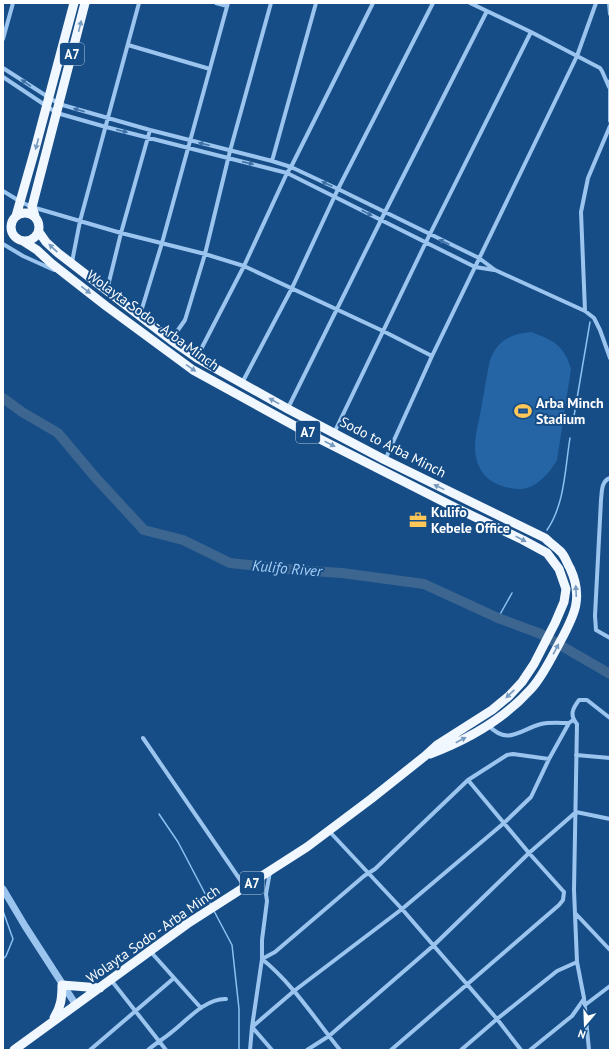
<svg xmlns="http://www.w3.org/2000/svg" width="613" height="1053" viewBox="0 0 613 1053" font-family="'PT Sans',sans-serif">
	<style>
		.garden { fill: #2565a5 }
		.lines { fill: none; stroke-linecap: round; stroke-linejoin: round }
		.stream { stroke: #8dc1f1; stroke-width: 1.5 }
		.river { stroke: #3c6590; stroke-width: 10 }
		.minor { stroke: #9bc5ee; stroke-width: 4 }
		.tertiary { stroke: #9bc5ee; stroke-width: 7 }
		.trunk { stroke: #f0f7ff; stroke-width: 9 }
		.oneway { fill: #789abd }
		.oneway2 { fill: #3e71a6 }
		.labels { text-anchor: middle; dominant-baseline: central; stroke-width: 4; stroke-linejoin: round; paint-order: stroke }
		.shield { fill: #164d87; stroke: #b9cadb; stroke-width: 1 }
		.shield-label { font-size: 13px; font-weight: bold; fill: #fff }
		.street-label { font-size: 14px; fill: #fff; stroke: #164d87 }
		.poi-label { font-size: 14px; font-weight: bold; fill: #fff; stroke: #164d87; text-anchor: start }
		.water-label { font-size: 15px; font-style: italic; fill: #a7cff6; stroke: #164d87 }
	</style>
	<rect width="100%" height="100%" fill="#164d87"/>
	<path class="garden" d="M531,332C553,340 564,345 571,369L557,460C549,474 534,491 516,489C491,486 475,473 475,446C475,436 478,425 480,415C483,398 486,381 489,364C495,342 509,334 531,332Z"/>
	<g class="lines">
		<path class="stream" d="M573,422L590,322
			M547,530C565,504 565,468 570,438
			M498,618L512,593
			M159,814L178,842L211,905
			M3,911L13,939L6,956L3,959
			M214,911L232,945L239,1009V1050"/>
		<path class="river" d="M3,398L22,412L58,433L95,477L144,530L183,540L230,563L296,570L342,573L424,584L498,618L541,634L610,674"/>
		<path class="minor" d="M216,3L227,6
			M470,3L531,32L600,68L602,71L609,87
			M609,3L610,14
			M3,39L13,3
			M128,45L210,69
			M3,68L59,104L150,130L272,161L291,167L338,189L479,258L495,270L585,311L594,318L600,330L610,358
			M3,77L57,113L106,127L287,173L475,267L494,270
			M610,81V121
			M272,161L316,3
			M3,191L21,202L32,207L121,233L205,254L244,266L383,331L432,356
			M3,244L23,256L54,270
			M72,262L80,221L139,3
			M107,290L121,233L150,130
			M585,311L581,212L588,178L610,126
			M140,315L162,243L228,3
			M171,340L185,320L189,307L205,254L230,151L271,3
			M197,357L244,266L287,173L291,167L373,3
			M242,383L292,288L338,189L433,3
			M288,408L385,212L487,11
			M334,433L426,242L531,32
			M385,460L432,356L577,56L596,3
			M610,478C601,481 602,492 601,500L595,616L596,630L610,638
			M488,725C508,746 519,730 541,724C549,722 560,723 569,723
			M143,738L245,887
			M576,755L610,758
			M468,780L529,853L564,892
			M329,831L402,909L497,1019L521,1050
			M576,914L610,950
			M150,951L201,1008
			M262,959L275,952L364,876L375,869L468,780L507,755L513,754L549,759
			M262,959C293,984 315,1019 340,1050
			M111,980L166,1050
			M585,1005L610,986
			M252,1027L294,991L402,909L504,823L531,797L549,759L569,723L573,720
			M252,1027L272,1050
			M90,1050L174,978
			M148,1050C156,1043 165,1038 173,1031C187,1020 206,998 226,999
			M250,1050L252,1027L262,959V940L267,901L266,894L270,872
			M307,1050L329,1036L433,946L529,853L576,812L610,819
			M391,1050L559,905L563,900L564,892
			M461,1050L497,1019L557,971L577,962
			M530,1050L572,1016L584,999
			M589,1050L584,998L577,962L574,890L577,724C569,715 573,708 579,700H587L610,718"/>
		<path class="tertiary" d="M3,889L25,926L76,1005"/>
		<path class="trunk" d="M11 227a14 14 0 1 1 28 0a14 14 0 1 1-28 0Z
			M16,216L34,153L74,3
			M35,216L32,207L85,3
			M39,232L46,242L58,253L171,340L197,358L288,409L385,460L545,538C550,543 556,547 561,552C565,556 567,563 570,568C584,598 574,616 560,642C551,658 543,676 531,689C505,718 467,740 430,754
			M54,1018C61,1007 62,998 62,985L100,988
			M14,1050L187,924L307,847L371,799L425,756L437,745L492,710L509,696L522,682L534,664L555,623L564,602L566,589L559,569L547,553L523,540L456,508L304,431L193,370L106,306L51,263L37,250L23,241"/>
	</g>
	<defs><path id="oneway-solid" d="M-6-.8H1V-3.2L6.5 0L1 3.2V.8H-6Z"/></defs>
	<g class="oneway">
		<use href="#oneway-solid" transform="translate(80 26) rotate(-76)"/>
		<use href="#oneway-solid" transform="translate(37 144) rotate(105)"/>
		<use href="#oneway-solid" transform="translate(53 248) rotate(-137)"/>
		<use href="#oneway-solid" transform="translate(86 290) rotate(38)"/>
		<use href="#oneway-solid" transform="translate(191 368) rotate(34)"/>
		<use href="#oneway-solid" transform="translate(274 401) rotate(-151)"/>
		<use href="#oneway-solid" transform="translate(330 444) rotate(27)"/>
		<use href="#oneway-solid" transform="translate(439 487) rotate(-154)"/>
		<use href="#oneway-solid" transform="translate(521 539) rotate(27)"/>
		<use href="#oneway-solid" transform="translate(576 591) rotate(-93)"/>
		<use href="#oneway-solid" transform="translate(556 649) rotate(-62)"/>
		<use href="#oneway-solid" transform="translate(510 694) rotate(137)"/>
		<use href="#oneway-solid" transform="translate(461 740) rotate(-28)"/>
	</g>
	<g class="oneway2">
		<use href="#oneway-solid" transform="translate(26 83) rotate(-146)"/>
		<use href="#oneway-solid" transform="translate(79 110) rotate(-164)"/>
		<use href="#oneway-solid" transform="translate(122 131) rotate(14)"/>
		<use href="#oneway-solid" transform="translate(204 144) rotate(-166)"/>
		<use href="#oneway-solid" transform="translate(248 163) rotate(13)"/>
		<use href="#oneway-solid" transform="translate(327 184) rotate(-155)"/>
		<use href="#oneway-solid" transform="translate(367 213) rotate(27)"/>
		<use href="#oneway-solid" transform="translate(444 242) rotate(-155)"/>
	</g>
	<defs>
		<g id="stadium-bare" transform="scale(1.38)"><path d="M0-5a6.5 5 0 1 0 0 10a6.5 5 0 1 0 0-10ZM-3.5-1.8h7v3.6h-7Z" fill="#ffc658" stroke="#164d87" stroke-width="2.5" paint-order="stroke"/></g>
		<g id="office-bare" transform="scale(1.38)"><path d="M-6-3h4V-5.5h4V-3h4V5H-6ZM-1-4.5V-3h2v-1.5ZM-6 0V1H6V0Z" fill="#ffc658" stroke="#164d87" stroke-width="2.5" paint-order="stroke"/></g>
	</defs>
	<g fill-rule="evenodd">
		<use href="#stadium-bare" x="523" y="411"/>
		<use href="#office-bare" x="418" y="520"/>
	</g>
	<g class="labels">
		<g class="shield">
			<rect x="60" y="43" width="24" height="22" rx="3"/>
			<rect x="296" y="421" width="24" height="22" rx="3"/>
			<rect x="240" y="872" width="24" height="22" rx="3"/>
		</g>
		<g class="shield-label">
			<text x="72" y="54">A7</text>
			<text x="308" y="432">A7</text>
			<text x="252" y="883">A7</text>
		</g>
		<g class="street-label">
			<text transform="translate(153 320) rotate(36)">Wolayta Sodo - Arba Minch</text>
			<text transform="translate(393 447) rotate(27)">Sodo to Arba Minch</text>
			<text transform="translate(153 934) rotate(-35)">Wolayta Sodo - Arba Minch</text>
		</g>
		<g class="poi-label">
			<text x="536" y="403">Arba Minch<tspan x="536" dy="16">Stadium</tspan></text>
			<text x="431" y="512">Kulifo<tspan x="431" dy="16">Kebele Office</tspan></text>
		</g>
		<g class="water-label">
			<text transform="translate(287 568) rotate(5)">Kulifo River</text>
		</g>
	</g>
	<rect width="613" height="1053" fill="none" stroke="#ffffff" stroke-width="8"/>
	<g transform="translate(585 1025) rotate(199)" stroke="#164d87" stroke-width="3" paint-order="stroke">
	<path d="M0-3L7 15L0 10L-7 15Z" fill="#ffffff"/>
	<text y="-6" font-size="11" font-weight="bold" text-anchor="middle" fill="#ffffff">N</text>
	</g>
</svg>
